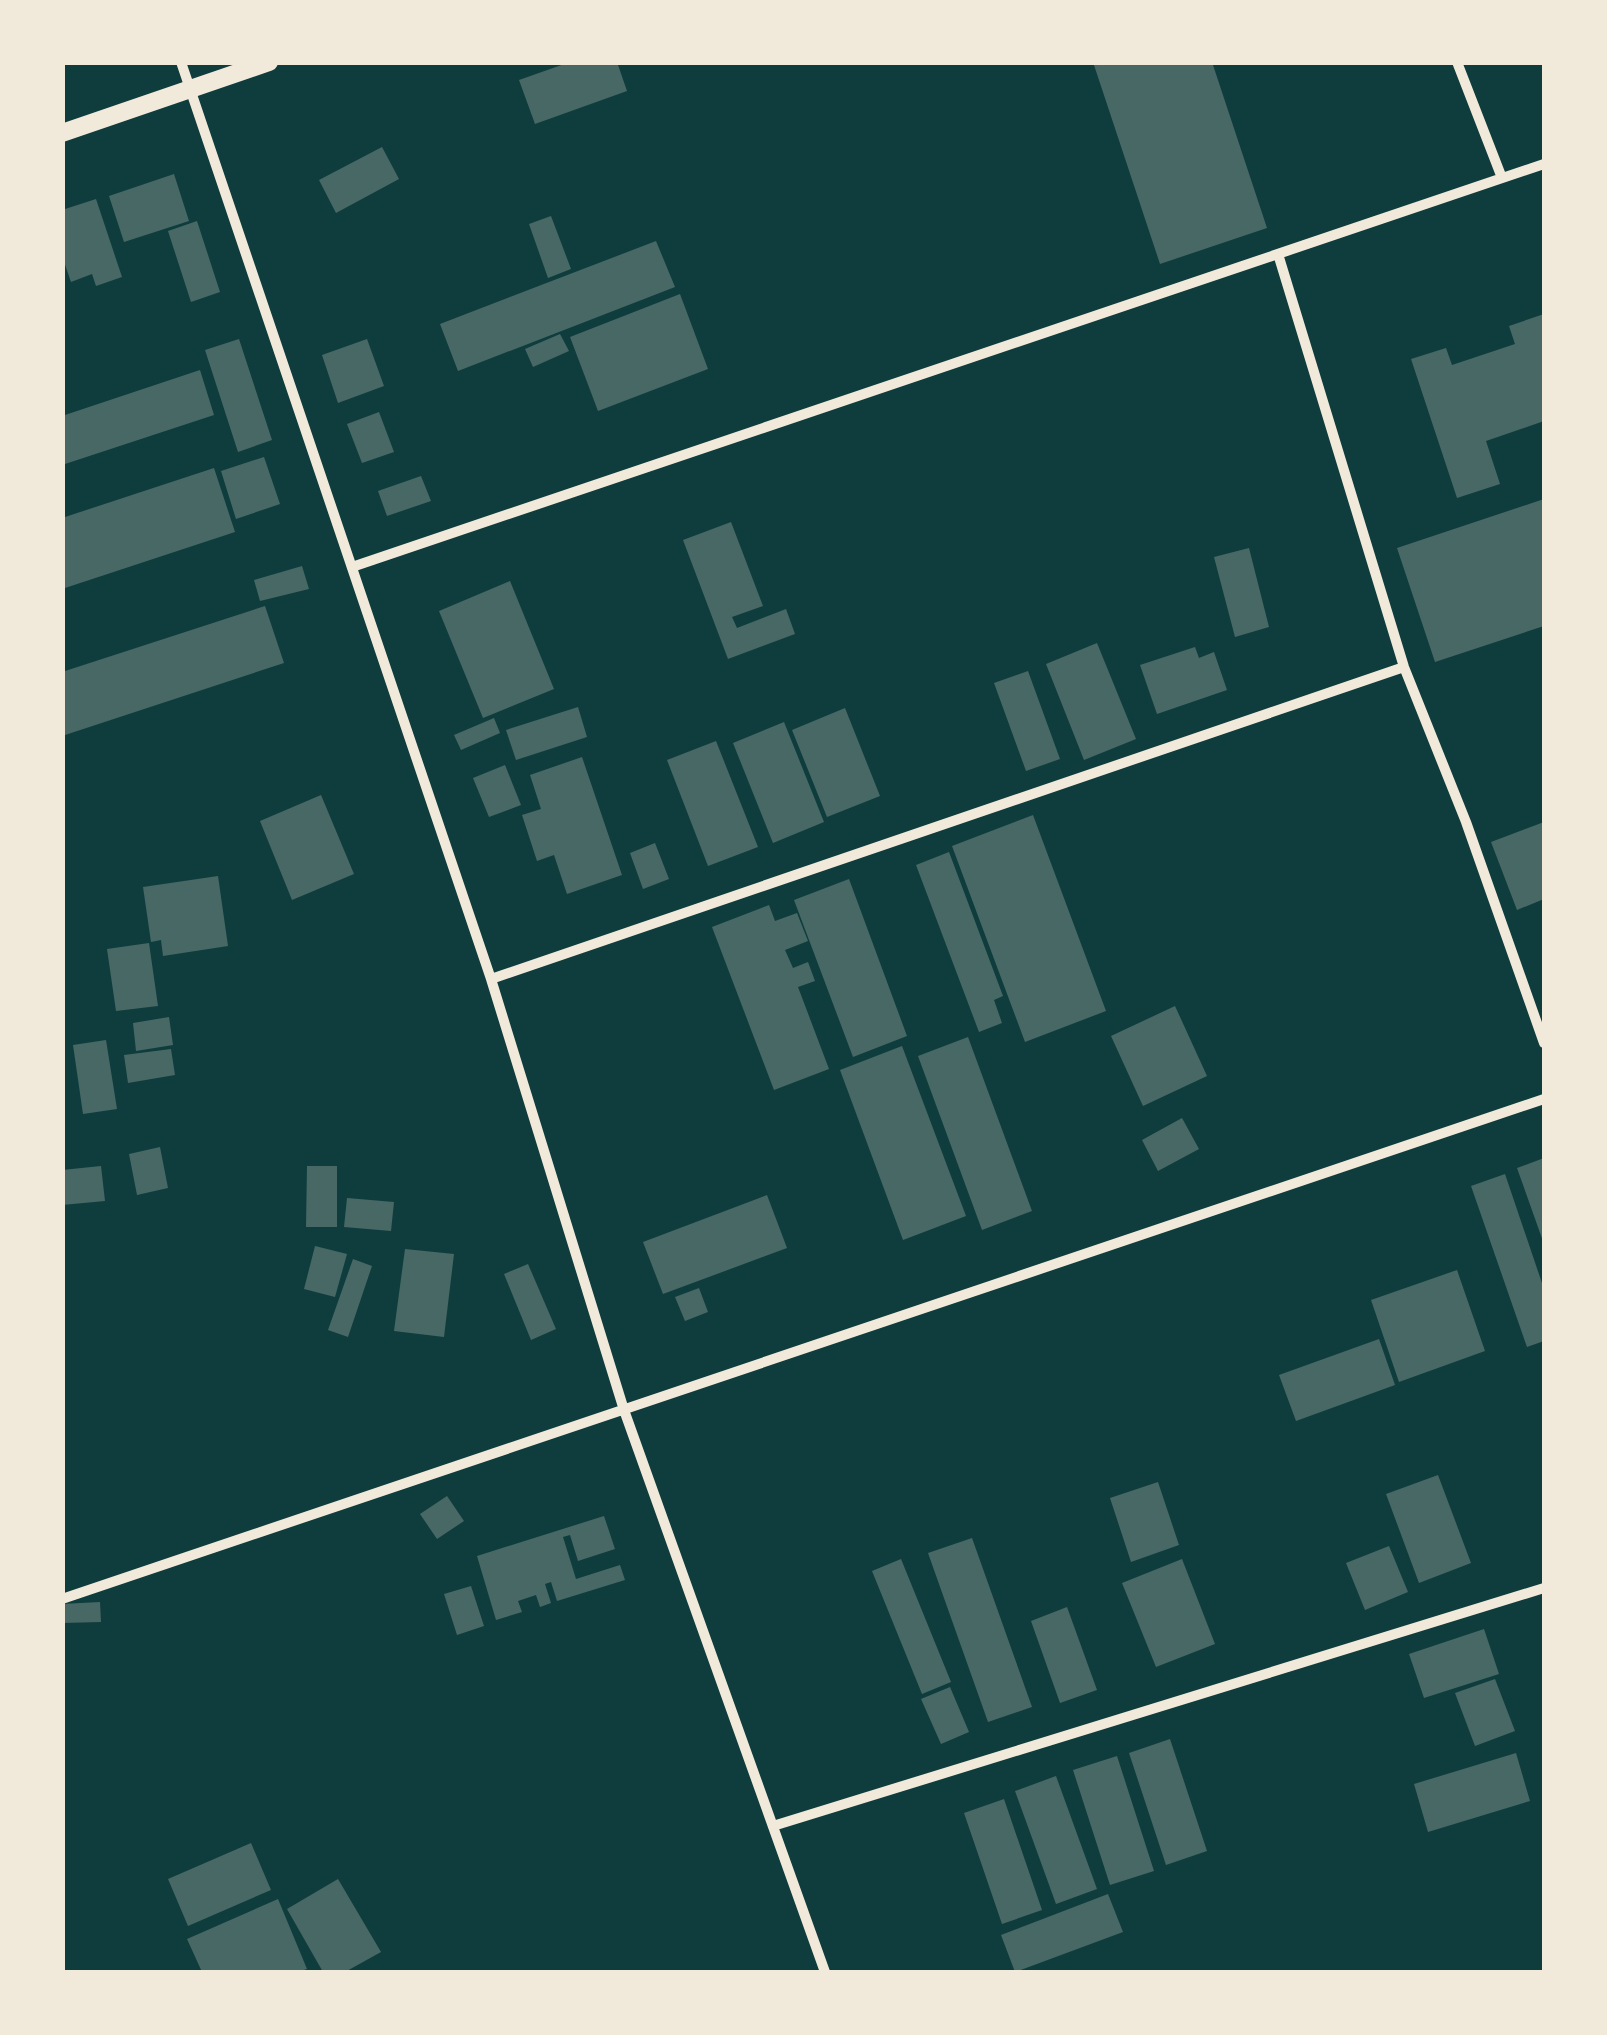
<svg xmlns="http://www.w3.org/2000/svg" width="1607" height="2035" viewBox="0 0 1607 2035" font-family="'PT Sans',sans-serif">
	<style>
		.building { fill: #486865 }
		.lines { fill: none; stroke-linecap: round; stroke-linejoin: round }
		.minor { stroke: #f1e9da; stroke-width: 10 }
		.tertiary { stroke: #f1e9da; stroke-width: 18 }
	</style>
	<rect width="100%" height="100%" fill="#0f3d3e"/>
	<path class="building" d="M570,62H617L627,91L535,124L519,80Z
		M1093,62H1212L1267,228L1160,264Z
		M382,147L399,179L336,213L319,180Z
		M174,174L189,221L124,242L109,196Z
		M96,199L122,277L96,286L92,274L71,282L62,256V210Z
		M551,216L571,269L548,278L529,224Z
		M197,221L220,292L191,302L168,231Z
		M656,241L675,287L458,371L440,324Z
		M680,294L708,369L598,411L570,337Z
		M1544,314V421L1486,441L1500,484L1457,498L1411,359L1446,348L1452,365L1515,344L1509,326Z
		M560,334L569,351L533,367L525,349Z
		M239,339L272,440L238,452L205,350Z
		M367,339L384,386L338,403L322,355Z
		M200,370L214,415L62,465V416Z
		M379,412L394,452L362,463L347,424Z
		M264,457L280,504L236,519L221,471Z
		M214,468L235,532L62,589V518Z
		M421,476L431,501L387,516L378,491Z
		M1544,499V626L1435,662L1397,548Z
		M731,522L763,606L732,617L737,628L786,609L795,634L728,659L683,540Z
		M1249,548L1269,627L1235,637L1214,557Z
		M302,566L309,589L260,601L254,580Z
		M510,581L554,689L483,718L439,611Z
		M265,606L284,663L62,736V672Z
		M1097,643L1136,739L1084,760L1046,664Z
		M1195,647L1199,658L1214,652L1227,690L1157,714L1140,665Z
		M1028,671L1060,759L1026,771L994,683Z
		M578,707L587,737L516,760L506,730Z
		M845,708L880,796L827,817L792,730Z
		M494,718L500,733L461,750L454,735Z
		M784,722L824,822L773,843L733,743Z
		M716,741L758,847L708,866L667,760Z
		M582,757L622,875L567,894L554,855L537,861L522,815L541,809L530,775Z
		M505,765L521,805L489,817L473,778Z
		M321,795L354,874L292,900L260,821Z
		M1033,815L1106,1011L1025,1042L952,846Z
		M1544,822V899L1517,910L1491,842Z
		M655,843L669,879L643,889L630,853Z
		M949,852L1003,996L994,1000L1002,1023L979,1032L916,865Z
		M218,876L228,946L163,956L161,940L151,942L143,887Z
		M849,879L907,1036L853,1057L794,900Z
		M769,905L775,921L797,913L808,941L785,950L793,968L808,962L815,981L798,987L829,1069L774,1090L712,927Z
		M149,943L158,1006L116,1011L107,949Z
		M1175,1006L1207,1076L1143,1106L1111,1036Z
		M169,1017L173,1045L136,1051L133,1023Z
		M968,1037L1032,1211L982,1230L918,1056Z
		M106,1040L117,1109L83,1114L73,1045Z
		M902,1046L966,1216L903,1240L840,1070Z
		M171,1049L175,1075L128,1083L124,1055Z
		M1182,1118L1199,1149L1158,1171L1142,1140Z
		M160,1147L168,1188L137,1195L129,1154Z
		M1544,1158V1244L1517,1168Z
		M101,1166L105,1201L62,1205V1170Z
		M307,1166H337V1227H306Z
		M1505,1174L1544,1289V1341L1527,1347L1471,1186Z
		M767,1195L787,1248L663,1294L643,1242Z
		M347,1198L394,1202L391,1231L344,1227Z
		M315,1246L347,1254L335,1297L304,1289Z
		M405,1249L454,1254L444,1337L394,1331Z
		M353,1259L372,1266L348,1337L328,1330Z
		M528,1264L556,1329L531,1340L504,1274Z
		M1457,1270L1485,1351L1399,1382L1371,1300Z
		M699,1288L708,1312L685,1321L675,1297Z
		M1379,1339L1395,1385L1296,1421L1279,1375Z
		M1438,1475L1471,1563L1419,1583L1386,1494Z
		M1158,1482L1179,1545L1131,1562L1110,1498Z
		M447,1496L464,1521L437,1539L420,1514Z
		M604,1516L615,1549L578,1561L570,1535L563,1537L576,1579L620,1565L625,1580L557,1601L551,1582L545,1584L551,1603L540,1607L536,1595L518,1601L522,1612L496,1620L477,1556Z
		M972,1538L1032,1707L988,1722L928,1553Z
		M1389,1546L1408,1592L1365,1610L1346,1563Z
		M901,1559L951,1682L922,1694L872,1571Z
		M1182,1559L1215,1644L1156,1667L1122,1583Z
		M471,1586L484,1626L457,1635L444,1594Z
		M100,1602L101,1622L62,1623V1604Z
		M1067,1607L1097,1690L1060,1703L1031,1621Z
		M1484,1629L1499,1674L1424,1698L1409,1654Z
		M1495,1679L1515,1731L1475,1746L1455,1693Z
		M950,1687L969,1732L941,1744L921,1699Z
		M1170,1739L1207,1851L1166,1865L1129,1753Z
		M1516,1753L1530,1801L1428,1832L1414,1784Z
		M1117,1756L1154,1871L1110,1885L1073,1770Z
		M1056,1776L1097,1889L1056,1904L1015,1791Z
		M1004,1799L1042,1910L1002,1924L964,1813Z
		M251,1843L271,1890L188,1926L168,1879Z
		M338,1879L381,1952L345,1972H323L287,1909Z
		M1108,1894L1123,1932L1015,1972L1001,1935Z
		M278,1899L307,1969L298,1972H202L187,1939Z"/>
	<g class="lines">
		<path class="minor" d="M181,62L491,979L624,1410L825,1972
			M1457,62L1502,178
			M1278,254L1404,667L1466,822L1544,1043
			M352,567L1544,164
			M491,979L1404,667
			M62,1599L1544,1099
			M773,1826L1544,1588"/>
		<path class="tertiary" d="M62,133L269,62"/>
	</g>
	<rect width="1607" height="2035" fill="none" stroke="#f1e9da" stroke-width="130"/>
</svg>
